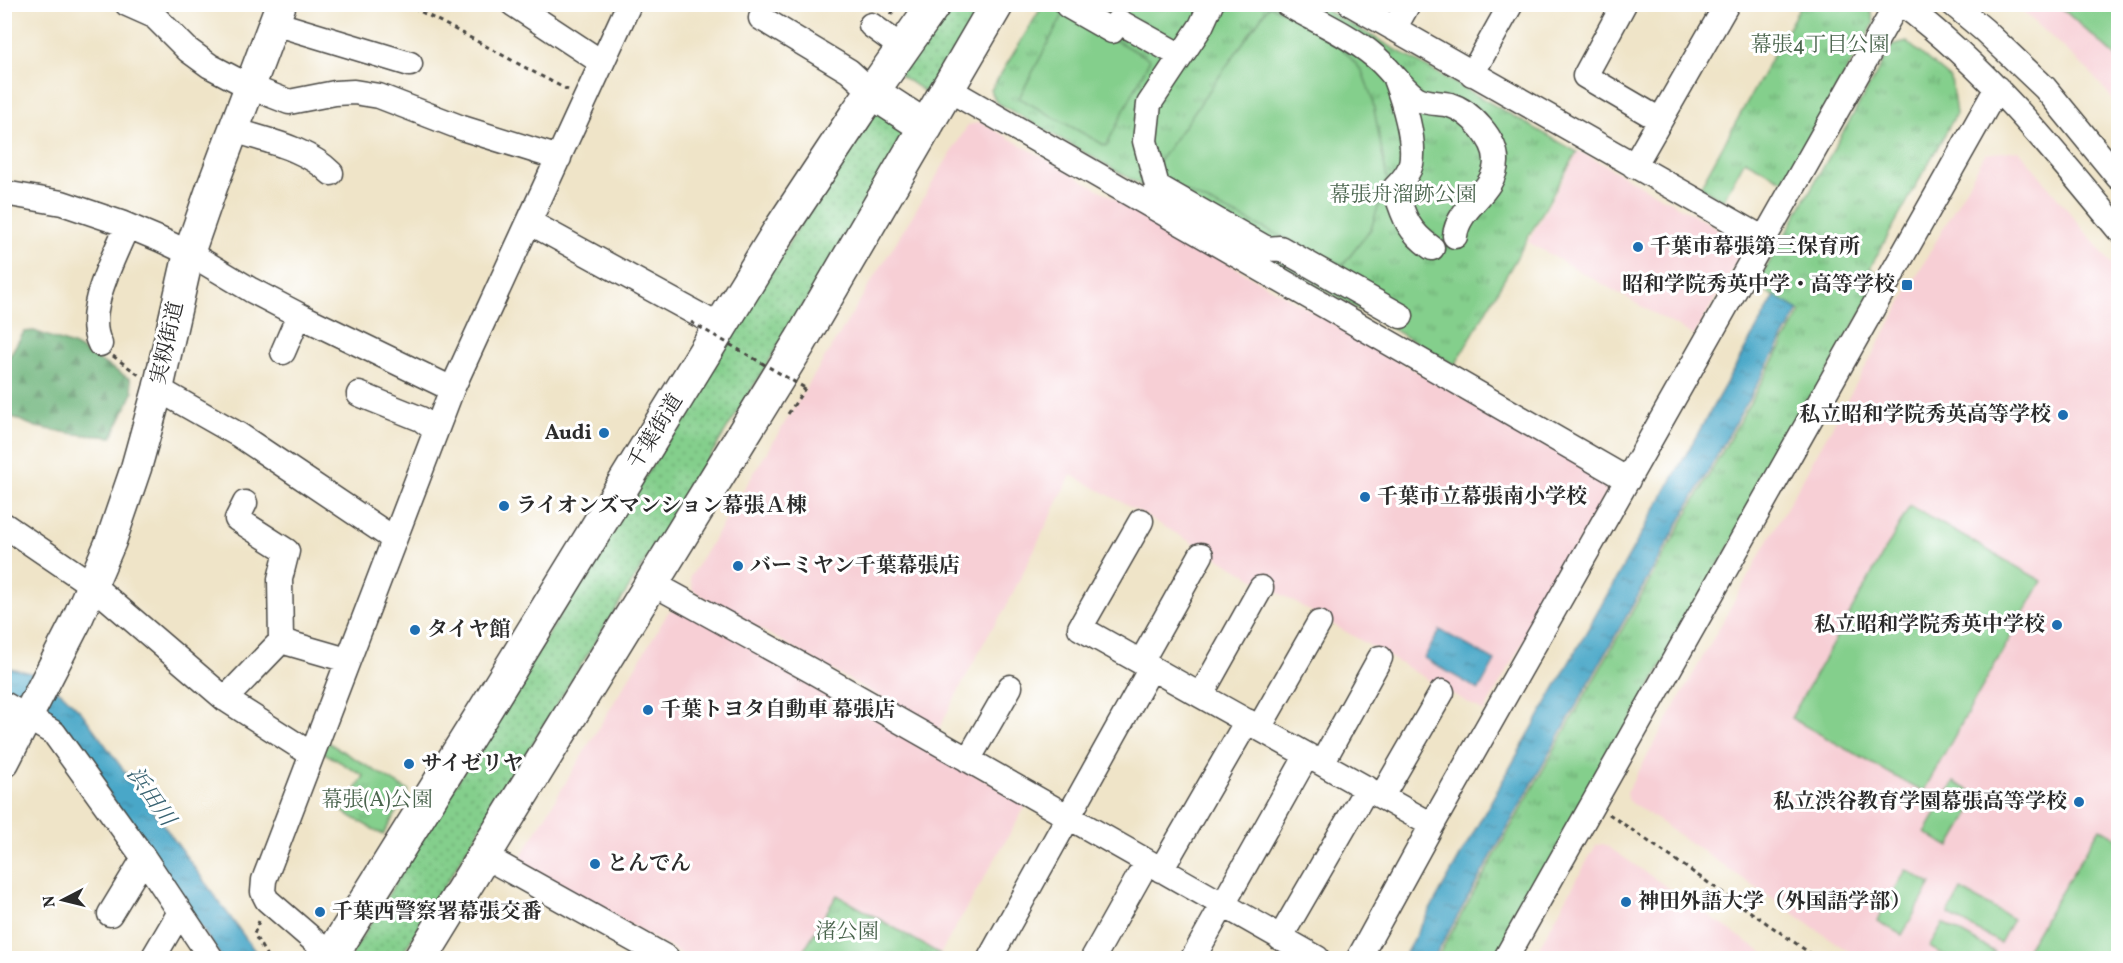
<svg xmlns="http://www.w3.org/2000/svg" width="2123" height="963" viewBox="0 0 2123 963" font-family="Vollkorn,'Noto Serif JP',serif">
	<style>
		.built { fill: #f7cfd5 }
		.grass { fill: url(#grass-dots); stroke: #587d5c; stroke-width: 1.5 }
		.forest { fill: url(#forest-firs); stroke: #4b6e52; stroke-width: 1.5 }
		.park { fill: url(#park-tufts); stroke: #587d5c; stroke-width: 1.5 }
		.pitch { fill: #84cf8c; stroke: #587d5c; stroke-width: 1.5 }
		.water { fill: url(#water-ripples); stroke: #3a697a; stroke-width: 1.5 }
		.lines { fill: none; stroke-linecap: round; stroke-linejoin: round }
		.minor-casing { stroke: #484743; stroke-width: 27 }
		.major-casing { stroke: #484743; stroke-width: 33 }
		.highway-casing { stroke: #484743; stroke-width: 36 }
		.path { stroke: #484743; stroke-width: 3; stroke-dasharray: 4.5 4.5; stroke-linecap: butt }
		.minor { stroke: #fff; stroke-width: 24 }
		.major { stroke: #fff; stroke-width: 30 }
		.highway { stroke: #fff; stroke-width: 33 }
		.path-bridge { stroke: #484743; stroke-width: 3; stroke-dasharray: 4.5 4.5; stroke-linecap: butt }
		.poi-dot { fill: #1f6fb2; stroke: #fff; stroke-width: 2 }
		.labels { text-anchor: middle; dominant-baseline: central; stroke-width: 6; stroke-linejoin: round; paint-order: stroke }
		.park-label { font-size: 21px; fill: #4a644d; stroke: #fff }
		.poi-label { font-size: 21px; font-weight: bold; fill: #2b2b2b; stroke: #fff; text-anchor: start }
		.street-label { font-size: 21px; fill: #2b2b2b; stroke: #fff }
		.water-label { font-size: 22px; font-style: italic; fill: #396372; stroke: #fff }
	</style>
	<defs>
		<pattern id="grass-dots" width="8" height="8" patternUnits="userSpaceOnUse" patternTransform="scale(1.5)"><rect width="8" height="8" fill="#84cf8c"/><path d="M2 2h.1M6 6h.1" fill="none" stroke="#6ca873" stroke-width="1.8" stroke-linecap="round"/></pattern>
		<pattern id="forest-firs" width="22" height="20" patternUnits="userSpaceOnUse" patternTransform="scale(1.5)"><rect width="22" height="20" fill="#6bb278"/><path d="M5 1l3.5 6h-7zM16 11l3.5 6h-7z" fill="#589163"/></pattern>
		<pattern id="park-tufts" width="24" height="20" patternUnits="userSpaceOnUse" patternTransform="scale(1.5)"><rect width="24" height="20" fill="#84cf8c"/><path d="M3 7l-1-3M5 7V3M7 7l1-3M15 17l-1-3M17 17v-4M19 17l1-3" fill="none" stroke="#6ca873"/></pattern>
		<pattern id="water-ripples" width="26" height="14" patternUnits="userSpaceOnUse" patternTransform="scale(1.5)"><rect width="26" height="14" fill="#4aa7c8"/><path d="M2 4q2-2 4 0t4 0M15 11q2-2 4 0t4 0" fill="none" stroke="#3e88a3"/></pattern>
	</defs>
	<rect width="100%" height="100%" fill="#fff"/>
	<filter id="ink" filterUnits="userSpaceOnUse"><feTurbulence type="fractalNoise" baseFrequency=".0167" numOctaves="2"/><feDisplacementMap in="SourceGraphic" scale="12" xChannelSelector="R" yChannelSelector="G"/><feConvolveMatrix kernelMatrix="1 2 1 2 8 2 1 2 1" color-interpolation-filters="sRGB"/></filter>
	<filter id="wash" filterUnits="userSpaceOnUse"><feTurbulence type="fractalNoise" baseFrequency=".008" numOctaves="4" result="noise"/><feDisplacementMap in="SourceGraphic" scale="24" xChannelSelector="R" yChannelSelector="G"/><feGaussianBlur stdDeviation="1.35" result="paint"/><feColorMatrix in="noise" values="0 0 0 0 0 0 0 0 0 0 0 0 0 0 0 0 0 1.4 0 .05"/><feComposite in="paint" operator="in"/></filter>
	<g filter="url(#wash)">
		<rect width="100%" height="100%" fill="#efe4c8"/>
		<path class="built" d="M2016,5H2118V106L2091,73Z
			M981,122L1605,479L1607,491L1484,712L1122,502L1071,475L1005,609L989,633L938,730L693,591L690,577L968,125Z
			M2019,150L2118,272V958H1858L1628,800L1627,792L1985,154Z
			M1579,151L1737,239L1742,252L1694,336L1528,242Z
			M681,608L1027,804L940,954L837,895L799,958H689L524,866L522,855L669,611Z
			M1604,844L1771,958H1533L1596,845Z"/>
		<path class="grass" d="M951,5H984L931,96L897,73Z
			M872,108L910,133L400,958H355L351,955Z"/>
		<path class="forest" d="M34,331L75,346L130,379L133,393L112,437L75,434L36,427L5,414V363L24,332Z"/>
		<path class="park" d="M1043,5H1317L1577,152L1455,365L996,102L991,90Z
			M1801,5H1861L1871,11L1874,23L1784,181L1745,160L1723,200L1700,187Z
			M1907,42L1951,79L1956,114L1870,268L1882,276L1497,958H1437L1801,312L1756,286L1892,46Z
			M327,742L409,791L383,835L343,812L364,776L321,751Z
			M837,895L940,954L938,958H799Z"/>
		<path class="pitch" d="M2058,5H2118V61L2116,57Z
			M1269,6L1283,11L1335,40L1362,71L1372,98L1387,179L1371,229L1343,265L1165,182L1158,163Z
			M1064,13L1150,59L1106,146L1019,98Z
			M1910,506L2042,581L1923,792L1791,718Z
			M1954,782L1980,796L1950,847L1925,833Z
			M2100,828L2118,838V958H2021Z
			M1906,870L1931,884L1902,935L1877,921Z
			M1961,890L2013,919L2000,943L1948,914Z
			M1943,923L1995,952L1991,958H1950L1929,947Z"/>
		<path class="water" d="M1775,296L1799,310L1434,958H1403Z
			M1440,630L1495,661L1479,690L1424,658Z
			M5,667L31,673L62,693L82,713L260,958H222L61,725L5,698Z"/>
	</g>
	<g filter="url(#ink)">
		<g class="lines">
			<g class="minor-casing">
				<path id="minor" d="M127,4L154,16L188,50L210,66L250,87L289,102L335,93L354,92L379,96L462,128L559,158
					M513,4L601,62
					M1211,4L1201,26L1149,104L1145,141L1157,186L1267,249L1280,248L1401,316
					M1287,4C1313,19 1351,36 1373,55C1389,67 1399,85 1415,97C1425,104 1438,102 1450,105C1470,111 1497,140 1496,162C1495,193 1458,206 1455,236
					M1351,4L1764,239
					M1624,4L1585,76L1660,120
					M1902,4C1986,67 2052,148 2118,229
					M1953,4L1984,30L2045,88L2118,177
					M1068,6L1112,31L1118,21L1181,56
					M761,18L849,71L872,92
					M274,23L410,64
					M871,25L904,49
					M1394,29L1408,4
					M1472,74L1511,4
					M1395,79C1403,100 1416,141 1411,164C1409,173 1402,181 1395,188L1396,192C1404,218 1409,232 1432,248
					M948,89L1628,480
					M234,130C267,141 306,148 331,173
					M1634,166L1727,4
					M4,193L62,203L121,223L159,239L189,253L251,290L299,315L452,389
					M529,222L721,327
					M100,344C83,312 114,258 127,226
					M283,352L299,315
					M158,389L239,435L394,539
					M359,394L421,419L435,430
					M245,503L237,519L287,551L280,579L281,641
					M1141,521L1080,628L1432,825
					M4,525L92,585L225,699L311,754
					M652,583L812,671L1317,958
					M1141,662L1201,555
					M1201,695L1261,588
					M225,699L281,641L347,660
					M4,704L54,733L144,858L211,958
					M1259,728L1319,623
					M968,760L1010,687
					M1322,763L1380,658
					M1382,796L1442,692
					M484,856L667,958
					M1161,870L1247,721
					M110,914L144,858
					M1280,938L1367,788
					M153,958L180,912
					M334,958L267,900L263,892L264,880L452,389L629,4
					M990,958L1151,668
					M1093,958L1147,862
					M1193,958L1307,755
					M1359,958L1432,825L1897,4
					M1506,958L1997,88"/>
			</g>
			<g class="major-casing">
				<path id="major" d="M4,762L76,622L111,541L136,468L158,389L189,253L212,187L281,4"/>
			</g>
			<g class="highway-casing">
				<path id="highway" d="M872,92L926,127
					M330,958L480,718L778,233L858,112L934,4
					M421,958L800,342L997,4"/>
			</g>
			<path class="path" d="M405,4C461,31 513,62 568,90
				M891,15L897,4
				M113,356L139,375
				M788,414L805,388
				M1609,814L1817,958
				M259,921L254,934L268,958"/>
			<use href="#minor" class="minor"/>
			<use href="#major" class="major"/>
			<use href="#highway" class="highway"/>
			<path class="path-bridge" d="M691,322L805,388"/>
		</g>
	</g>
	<g class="poi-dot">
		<circle cx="1638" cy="247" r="6"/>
		<rect x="1901" y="279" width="12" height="12" rx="3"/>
		<circle cx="2063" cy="415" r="6"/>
		<circle cx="604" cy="433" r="6"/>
		<circle cx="1365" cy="497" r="6"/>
		<circle cx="504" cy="506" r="6"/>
		<circle cx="738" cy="566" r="6"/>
		<circle cx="2057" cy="625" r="6"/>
		<circle cx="415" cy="630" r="6"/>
		<circle cx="648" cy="710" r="6"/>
		<circle cx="409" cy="764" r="6"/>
		<circle cx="2079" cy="802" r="6"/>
		<circle cx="595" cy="864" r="6"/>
		<circle cx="1626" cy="902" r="6"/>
		<circle cx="320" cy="912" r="6"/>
	</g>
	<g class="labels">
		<g class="park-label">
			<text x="1820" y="45">幕張4丁目公園</text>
			<text x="1403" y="195">幕張舟溜跡公園</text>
			<text x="377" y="800">幕張(A)公園</text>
			<text x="847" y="932">渚公園</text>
		</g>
		<g class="poi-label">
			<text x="1650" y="247">千葉市幕張第三保育所</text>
			<text x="1895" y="285" text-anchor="end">昭和学院秀英中学・高等学校</text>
			<text x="2051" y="415" text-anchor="end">私立昭和学院秀英高等学校</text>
			<text x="592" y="433" text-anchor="end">Audi</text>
			<text x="1377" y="497">千葉市立幕張南小学校</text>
			<text x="516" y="506">ライオンズマンション幕張Ａ棟</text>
			<text x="750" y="566">バーミヤン千葉幕張店</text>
			<text x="2045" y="625" text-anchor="end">私立昭和学院秀英中学校</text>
			<text x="427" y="630">タイヤ館</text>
			<text x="660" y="710">千葉トヨタ自動車 幕張店</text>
			<text x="421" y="764">サイゼリヤ</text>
			<text x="2067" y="802" text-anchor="end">私立渋谷教育学園幕張高等学校</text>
			<text x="607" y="864">とんでん</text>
			<text x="1638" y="902">神田外語大学（外国語学部）</text>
			<text x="332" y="912">千葉西警察署幕張交番</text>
		</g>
		<g class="street-label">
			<text transform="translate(168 343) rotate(-77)">実籾街道</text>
			<text transform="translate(656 432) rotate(-58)">千葉街道</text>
		</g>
		<g class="water-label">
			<text transform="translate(150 797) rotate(55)">浜田川</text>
		</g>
	</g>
	<rect width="2123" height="963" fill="none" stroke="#fff" stroke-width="24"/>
	<g transform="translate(63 900) rotate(263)" stroke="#ffffff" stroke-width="4.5" paint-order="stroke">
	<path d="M0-4.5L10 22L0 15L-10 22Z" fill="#2b2b2b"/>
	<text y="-9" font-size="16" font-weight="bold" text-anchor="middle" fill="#2b2b2b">N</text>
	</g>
</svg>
